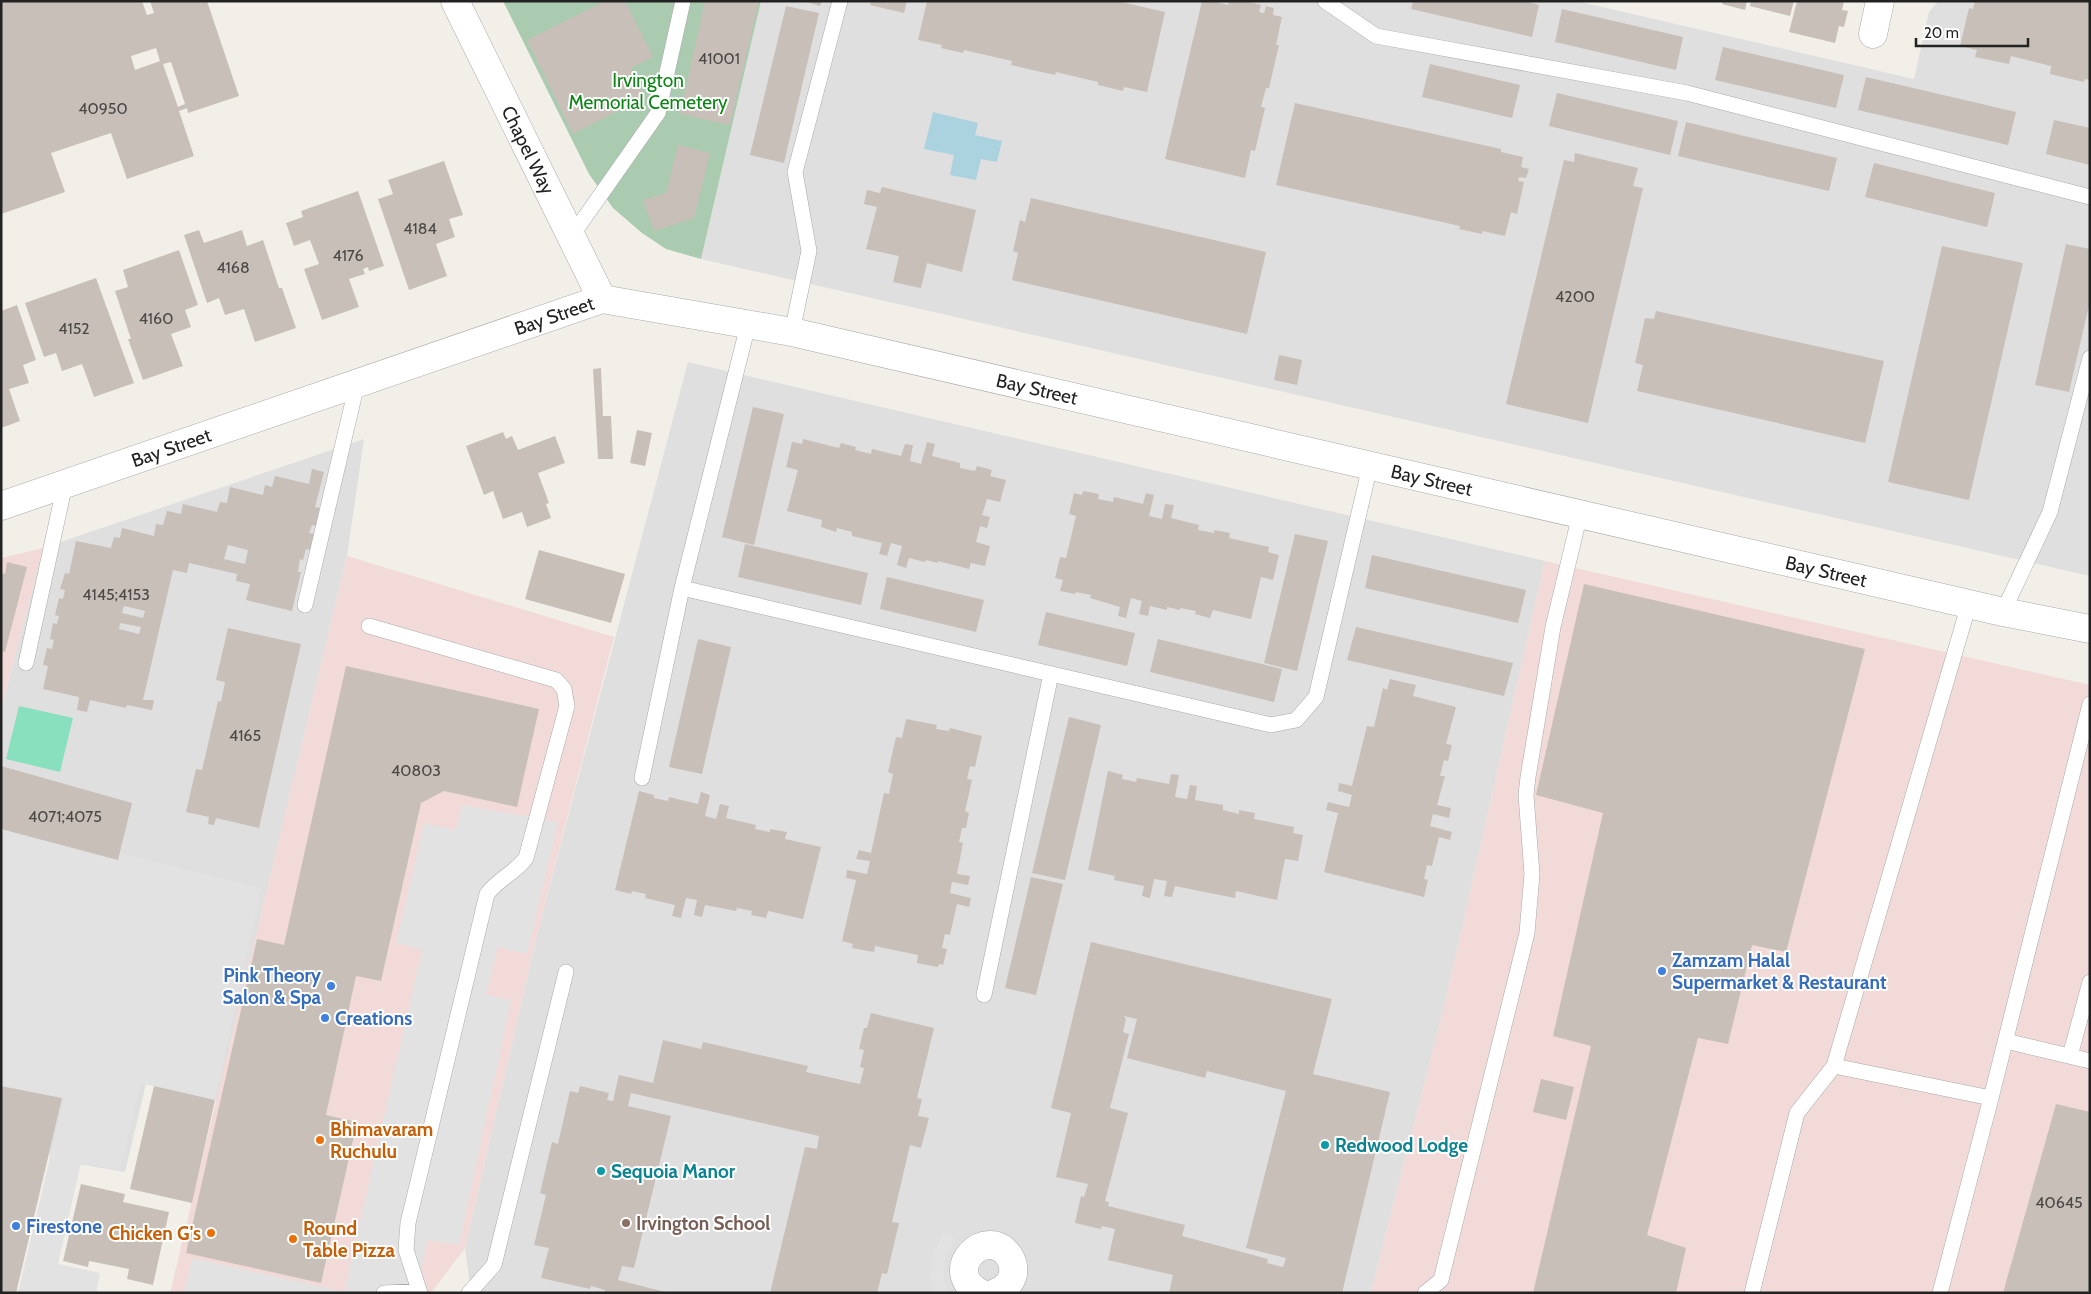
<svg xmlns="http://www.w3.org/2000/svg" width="2091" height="1294" viewBox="0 0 2091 1294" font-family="Cabin,sans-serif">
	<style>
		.residential { fill: #e0dfdf }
		.commercial { fill: #f2dad9 }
		.cemetery { fill: #aacbaf }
		.pitch { fill: #88e0be }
		.parking { fill: #e2e2e2 }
		.water { fill: #aad3df }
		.building { fill: #c7bfb8; fill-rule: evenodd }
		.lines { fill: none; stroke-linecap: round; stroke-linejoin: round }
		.lane-casing { stroke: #a9a9a9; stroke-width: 16 }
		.street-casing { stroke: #a9a9a9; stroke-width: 29 }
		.lane { stroke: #fff; stroke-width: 15 }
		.street { stroke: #fff; stroke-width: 28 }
		.shop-dot { fill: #3f7fe0; stroke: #fff; stroke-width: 2 }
		.food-dot { fill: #e8710a; stroke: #fff; stroke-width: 2 }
		.culture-dot { fill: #0f9aa8; stroke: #fff; stroke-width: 2 }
		.education-dot { fill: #8d6e63; stroke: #fff; stroke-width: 2 }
		.labels { text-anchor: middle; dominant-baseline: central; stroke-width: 4; stroke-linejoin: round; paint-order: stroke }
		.number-label { font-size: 16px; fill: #4b4948 }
		.park-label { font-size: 19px; fill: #0c8416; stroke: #fff }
		.street-label { font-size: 19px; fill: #222; stroke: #fff }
		.shop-label { font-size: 19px; font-weight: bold; fill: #366cbe; stroke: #fff; text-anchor: start }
		.food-label { font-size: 19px; font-weight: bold; fill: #c56008; stroke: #fff; text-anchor: start }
		.culture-label { font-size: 19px; font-weight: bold; fill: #0d838f; stroke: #fff; text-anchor: start }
		.education-label { font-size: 19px; font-weight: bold; fill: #785e54; stroke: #fff; text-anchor: start }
	</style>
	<rect width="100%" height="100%" fill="#f2efe9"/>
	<path class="residential" d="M761,1H1576L1914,79L1929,12L1938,1H2090V576L701,259Z
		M688,362L1545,561L1445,1003L1371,1293H471L465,1248L537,934Z
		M364,439L347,556L217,1100L146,1084L125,1172L50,1159L1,758V710L43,548Z"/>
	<path class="commercial" d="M43,548L1,710V558Z
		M347,556L614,637L537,934L465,1248L431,1293H170Z
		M1545,561L2090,685V1293H1371L1445,1003Z"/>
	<path class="cemetery" d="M503,1H761L701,259L666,249L642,233L613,208L589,174Z"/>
	<path class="pitch" d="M19,706L73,718L60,772L6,759Z"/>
	<path class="parking" d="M462,805L558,822L527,954L498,947L486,994L511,1001L459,1245L428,1240L415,1293H184L192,1258L344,1292L422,950L396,943L424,823L456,830Z
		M1,829L117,860L119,853L261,888L215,1100L141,1083L120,1170L81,1163L58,1264L100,1273L96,1293H18L64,1099L1,1086Z
		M944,1232L954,1238L946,1254L943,1275L947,1293H935L930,1276L934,1253Z"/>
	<path class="water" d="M933,112L978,123L975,135L1002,141L997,162L981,159L976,180L950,175L954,155L924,149Z"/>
	<path class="building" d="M1,1H142L147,15L154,13L150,1H207L239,96L188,113L187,108L179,111L194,156L127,179L111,133L51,153L65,192L1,214ZM156,48L160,61L135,70L131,56ZM171,62L185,104L178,107L163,64Z
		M605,1H625L653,57L631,68L645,97L573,134L527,40Z
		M705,1H759L730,125L680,114Z
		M804,1H822L820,6Z
		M871,1H907L904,13L870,5Z
		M927,1H1117L1165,12L1147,92L1124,87L1123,91L1098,85V82L1056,72L1055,75L1011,65L1012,61L964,50L963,53L941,48L942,45L918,40Z
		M1202,1H1213L1228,5L1229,1H1246L1261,5L1259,12L1264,13L1266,6L1274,8L1273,15L1282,17L1276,45H1279L1269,88H1266L1261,107L1265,108L1255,151L1251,150L1245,178L1165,159Z
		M1413,1H1525L1539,5L1532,37L1411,9Z
		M1723,1H1747L1745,10L1722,4Z
		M1751,1H1794L1790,16L1750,6Z
		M1797,1H1844L1842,10L1848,11L1844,27L1839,26L1835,43L1789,32Z
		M1975,1H2090V80L2085,79L2084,82L2050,74L2051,66L2011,56L2009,64L1975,57L1977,50L1960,46L1969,8L1973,9Z
		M786,6L819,13L784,163L750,155Z
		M1562,9L1683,37L1676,70L1555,42Z
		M1723,47L1844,75L1836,108L1715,80Z
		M1430,64L1520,85L1512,118L1422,97Z
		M1866,77L2016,112L2008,145L1858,110Z
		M1557,93L1678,121L1670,155L1549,126Z
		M1295,103L1501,149V152L1523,157L1521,167L1529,169L1526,178L1519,177L1518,181L1524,182L1517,214L1511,212L1505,236L1482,231V234L1459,229L1460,226L1276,185Z
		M2054,120L2090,128V165L2046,154Z
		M1686,122L1837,158L1829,191L1678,156Z
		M678,145L710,153L694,218L654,231L643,200L666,193Z
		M1575,153L1638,168L1633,186L1643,188L1588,423L1506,404L1564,160L1574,162Z
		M444,161L463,215L449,219L455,237L436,244L447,276L409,290L378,199L393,194L388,180Z
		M1874,163L1995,193L1987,227L1865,197Z
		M882,187L976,210L962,272L927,263L921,288L893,282L899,256L866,249L877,207L864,204L867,190L880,193Z
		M358,191L384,266L369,271L368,267L363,269L365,274L349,279L359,307L322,320L304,269L319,264L310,240L294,246L286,223L303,217L301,211Z
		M1031,198L1266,252L1247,334L1012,280L1018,253L1013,251L1020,220L1025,222Z
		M199,230L204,243L242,230L247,246L263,240L279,288H282L296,328L255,342L244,309L225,315L219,298L207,303L184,235Z
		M2066,244L2090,249V301L2069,392L2035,385Z
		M1942,246L2023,263L1969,500L1888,482Z
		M179,250L198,305L185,310L191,327L171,334L183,366L143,380L128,339H131L115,291L128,287L123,270Z
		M96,278L134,383L94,397L82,364L62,371L56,353L44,357L25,303Z
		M17,305L36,360L23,365L29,383L9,389L20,421L1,428V311Z
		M1656,311L1884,361L1865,443L1637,391L1643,365L1635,363L1645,318L1654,319Z
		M1279,355L1302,360L1297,385L1274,380Z
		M601,368L603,416H611L613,459H598L593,369Z
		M753,407L784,414L754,545L722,537Z
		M637,430L652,433L645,466L630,463Z
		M503,432L506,439L512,436L518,450L555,436L565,463L538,473L549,503L546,504L551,518L527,527L522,512L503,519L493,491L484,495L466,446Z
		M803,439L839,448L841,443L856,447L855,450L871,454L872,449L901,456L905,444L913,445L910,461L921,464L927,442L935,444L932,456L960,463V468L975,471L977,466L992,470L990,476L1006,480L1000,502L987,499L982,515L990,517L987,528L980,526L976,542L990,546L985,566L971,563L969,569L938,561V563L926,560L925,562L909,558L906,568L897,565L902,546L891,543L887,556L879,554L882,543L852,536V532L837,528L836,532L821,527L822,520L787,511L798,470L786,467L792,442L802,444Z
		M312,469L324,472L315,507L320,508L316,526L312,525L309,533L314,534L310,550L306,549L303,560L300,559L298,572H301L292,611L246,600L250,584L236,581L237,574L189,563L187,573L173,570L143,700H154L152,710L127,705L126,708L90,700L87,712L77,710L79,697L43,689L48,666L43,665L47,648L52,649L54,640L50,639L53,623L57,624L59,616L55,615L59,598L63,599L65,590L60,589L65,573L69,574L76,541L111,548L114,537L120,538L122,528L154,536L156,524L163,525L167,511L181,514L183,504L217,512L220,502L227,503L230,487L263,495L265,485L272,487L275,476L309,484ZM228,545L248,550L245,564L224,559ZM124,606L145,611L143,618L122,613ZM120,623L141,627L139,634L119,629Z
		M1083,491L1099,494L1098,499L1113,502L1114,497L1143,504L1146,493L1154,495L1149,516L1162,519L1165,504L1174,505L1171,518L1199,525L1198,530L1214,533V530L1230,533L1229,538L1269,547L1268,552L1279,555L1273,580L1261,577L1251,619L1213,610L1210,618L1195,614L1196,611L1180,608V610L1167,607V610L1150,606L1148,616L1139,614L1142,601L1131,598L1126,618L1118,616L1120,607L1090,598L1091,595L1076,592L1075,594L1060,591L1063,580L1055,578L1060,557L1066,558L1076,516L1069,514L1074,493L1082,495Z
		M1295,534L1328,541L1297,671L1264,663Z
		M745,544L868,573L861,605L738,577Z
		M539,550L625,574L611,623L525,599Z
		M1372,555L1526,590L1518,623L1365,588Z
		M7,562L27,567L5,652L1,651V573L5,574Z
		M887,577L984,600L976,632L880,609Z
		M1584,584L1865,649L1786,952L1752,945L1728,1044L1698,1038L1647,1235L1686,1248L1676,1293H1533L1591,1046L1553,1036L1603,813L1536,795Z
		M1046,612L1135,633L1127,666L1038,645Z
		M1356,627L1513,663L1504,696L1347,660Z
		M228,628L301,644L259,828L216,818L214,825L208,824L209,817L186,812L196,769L202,770L218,701L221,702L225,682L216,680Z
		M698,639L731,647L702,774L669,767Z
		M1158,639L1282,669L1274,702L1150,672Z
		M346,666L539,709L517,807L444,791L421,803L381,981L356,976L326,1115L357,1122L321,1283L186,1253L257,939L284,945Z
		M1390,679L1416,685L1413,696L1456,707L1446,744L1452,745L1448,761L1444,760L1440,776H1445L1437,805L1451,808L1449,818L1433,814L1430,826L1452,832L1450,840L1439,837L1432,866L1427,865L1424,879L1428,880L1424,897L1324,872L1338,813L1326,810L1328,802L1349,807L1352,795L1338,791L1339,783L1352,786L1367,726L1374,727L1383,688L1387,690Z
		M1069,717L1101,725L1065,880L1032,873Z
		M906,719L937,725L936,729L949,731L950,728L982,736L975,767L970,766L967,779L972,780L965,811L969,813L966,828H962L959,842L963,843L957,874L970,876L968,885L952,882L950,893L971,898L969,907L957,904L950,935L945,934L942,948L947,949L943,965L939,964L938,967L917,963L918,955L875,946L874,952L852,948L853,944L842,941L856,880L846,878L847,870L867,874L870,861L856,859L859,850L871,853L884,793L889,794L893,774L888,772L896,737L902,738Z
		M1,766L132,803L118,860L1,829Z
		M1108,771L1123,775L1122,779L1136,782L1137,778L1169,784L1171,774L1179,775L1175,797L1187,799L1190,785L1197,786L1195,800L1223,805V810L1239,814V810L1255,813L1254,819L1294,827L1293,833L1303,835L1298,861L1285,859L1277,900L1236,891L1235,898L1175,886L1172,897L1164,896L1167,881L1154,879L1150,898L1142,896L1144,886L1114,880L1115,876L1088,870Z
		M639,791L654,795V798L668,801L669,797L698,804L701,792L710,795L705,816L716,819L720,804L729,806L726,818L756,825L755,829L770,832V829L787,832L785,839L821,847L803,919L768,911L766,918L751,915L752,911L737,908L736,911L705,905L702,917L694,915L697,900L686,898L681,918L672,916L675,905L645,898L646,894L632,891L631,894L615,890Z
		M1031,877L1063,884L1036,995L1005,988Z
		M1091,942L1332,999L1313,1074L1390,1092L1342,1293H1169L1173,1275L1108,1260L1115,1229L1102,1226L1101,1229L1075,1223L1081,1196L1084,1197L1088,1184L1056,1177L1071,1113L1051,1108ZM1124,1016L1137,1019L1127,1058L1205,1078L1207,1071L1286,1091L1246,1248L1286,1258L1283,1267L1267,1263L1268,1259L1182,1236L1185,1225L1108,1206L1109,1202L1105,1201L1128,1113L1110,1108L1129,1034L1123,1032L1126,1019Z
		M871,1013L934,1028L917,1098L922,1099L918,1116L929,1118L921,1148L910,1145L892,1222L899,1223L887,1274L882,1273L877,1293H770L805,1147L817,1149L819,1136L631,1093L628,1106L671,1116L634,1268L622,1266L618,1280L669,1293H604L605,1290L591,1286L590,1289L541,1278L549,1248L534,1245L546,1195L540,1193L552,1142L558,1144L570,1091L578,1093L580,1086L609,1093L607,1100L613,1101L619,1075L653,1083L663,1040L701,1049L703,1042L808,1066L806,1072L860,1084L864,1068L860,1067L864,1050L859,1049L864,1028H867Z
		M1541,1079L1574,1087L1566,1120L1533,1112Z
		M1,1086L62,1098L16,1293H1Z
		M154,1086L215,1100L192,1203L130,1189Z
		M2056,1104L2090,1112V1293H2003Z
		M81,1184L125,1194L123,1202L169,1212L153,1285L127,1279L129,1269L89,1261L88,1267L63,1261Z"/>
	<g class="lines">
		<g class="lane-casing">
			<path id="lane" d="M1325,1L1376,36L1687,93L2090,197
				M571,237L658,113L683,1
				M792,332L809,251L795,172L840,1
				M682,588L1271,725L1296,720L1316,697L1370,466
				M305,605L357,384
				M2003,612L2050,512L2090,358
				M369,626L556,680L564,689L567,706L526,858C515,873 498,879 487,894L408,1223L406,1250L420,1293
				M26,663L65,484
				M642,778L682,588L748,325
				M984,995L1051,674
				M2006,1041L2090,1061
				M2070,1056L2090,982
				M1834,1066L1991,1098
				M384,1293L419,1291
				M469,1293L494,1265L566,972
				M1425,1293L1441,1280L1527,933L1532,874L1526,795L1528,777L1553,627L1580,514
				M1752,1293L1797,1113L1834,1066L1969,604
				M1940,1293L1991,1098L2090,704"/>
		</g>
		<g class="street-casing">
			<g id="street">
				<path id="s1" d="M455,1L602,299"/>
				<path d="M1873,34L1880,1"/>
				<path id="s2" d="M1,506L602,299L792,332L2003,612L2090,629"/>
				<path d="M980,1293C939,1270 987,1224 1009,1256C1013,1262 1014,1267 1013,1274C1011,1283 1004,1290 995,1293"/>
			</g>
		</g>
		<use href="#lane" class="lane"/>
		<use href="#street" class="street"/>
	</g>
	<g class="shop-dot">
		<circle cx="1662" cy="971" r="5"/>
		<circle cx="331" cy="986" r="5"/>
		<circle cx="325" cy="1018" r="5"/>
		<circle cx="16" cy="1226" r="5"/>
	</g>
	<g class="food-dot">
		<circle cx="320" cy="1140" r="5"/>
		<circle cx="211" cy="1233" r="5"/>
		<circle cx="293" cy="1239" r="5"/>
	</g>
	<g class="culture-dot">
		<circle cx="1325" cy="1145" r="5"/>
		<circle cx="601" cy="1171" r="5"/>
	</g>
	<circle class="education-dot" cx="626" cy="1223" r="5"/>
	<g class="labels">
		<g class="number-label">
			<text x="719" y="58">41001</text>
			<text x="103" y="108">40950</text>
			<text x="420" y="228">4184</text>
			<text x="348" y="255">4176</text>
			<text x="233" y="267">4168</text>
			<text x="1575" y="296">4200</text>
			<text x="156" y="318">4160</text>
			<text x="74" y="328">4152</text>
			<text x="116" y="594">4145;4153</text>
			<text x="245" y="735">4165</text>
			<text x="416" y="770">40803</text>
			<text x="65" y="816">4071;4075</text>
			<text x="2059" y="1202">40645</text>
		</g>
		<g class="park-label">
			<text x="648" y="80">Irvington<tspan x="648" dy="22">Memorial Cemetery</tspan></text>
		</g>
		<g class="street-label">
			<text stroke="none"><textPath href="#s1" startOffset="166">Chapel Way</textPath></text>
			<text stroke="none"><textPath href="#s2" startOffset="585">Bay Street</textPath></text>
			<text stroke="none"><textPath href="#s2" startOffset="1080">Bay Street</textPath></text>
			<text stroke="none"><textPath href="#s2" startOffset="180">Bay Street</textPath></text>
			<text stroke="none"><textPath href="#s2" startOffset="1485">Bay Street</textPath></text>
			<text stroke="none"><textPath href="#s2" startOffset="1890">Bay Street</textPath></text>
		</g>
		<g class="shop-label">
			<text x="1672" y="960">Zamzam Halal<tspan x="1672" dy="22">Supermarket &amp; Restaurant</tspan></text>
			<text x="321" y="975" text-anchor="end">Pink Theory<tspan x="321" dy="22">Salon &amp; Spa</tspan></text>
			<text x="335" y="1018">Creations</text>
			<text x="26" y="1226">Firestone</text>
		</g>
		<g class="food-label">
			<text x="330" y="1129">Bhimavaram<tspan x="330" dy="22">Ruchulu</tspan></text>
			<text x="303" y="1228">Round<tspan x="303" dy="22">Table Pizza</tspan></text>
			<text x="201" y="1233" text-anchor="end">Chicken G's</text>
		</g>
		<g class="culture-label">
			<text x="1335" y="1145">Redwood Lodge</text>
			<text x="611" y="1171">Sequoia Manor</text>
		</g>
		<g class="education-label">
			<text x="636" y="1223">Irvington School</text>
		</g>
	</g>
	<rect width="2091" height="1294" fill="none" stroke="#222222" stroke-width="5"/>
	<path d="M1916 38v8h112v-8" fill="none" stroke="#222222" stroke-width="2.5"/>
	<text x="1924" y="38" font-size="15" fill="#222222" stroke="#ffffff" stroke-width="4" paint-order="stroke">20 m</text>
</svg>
